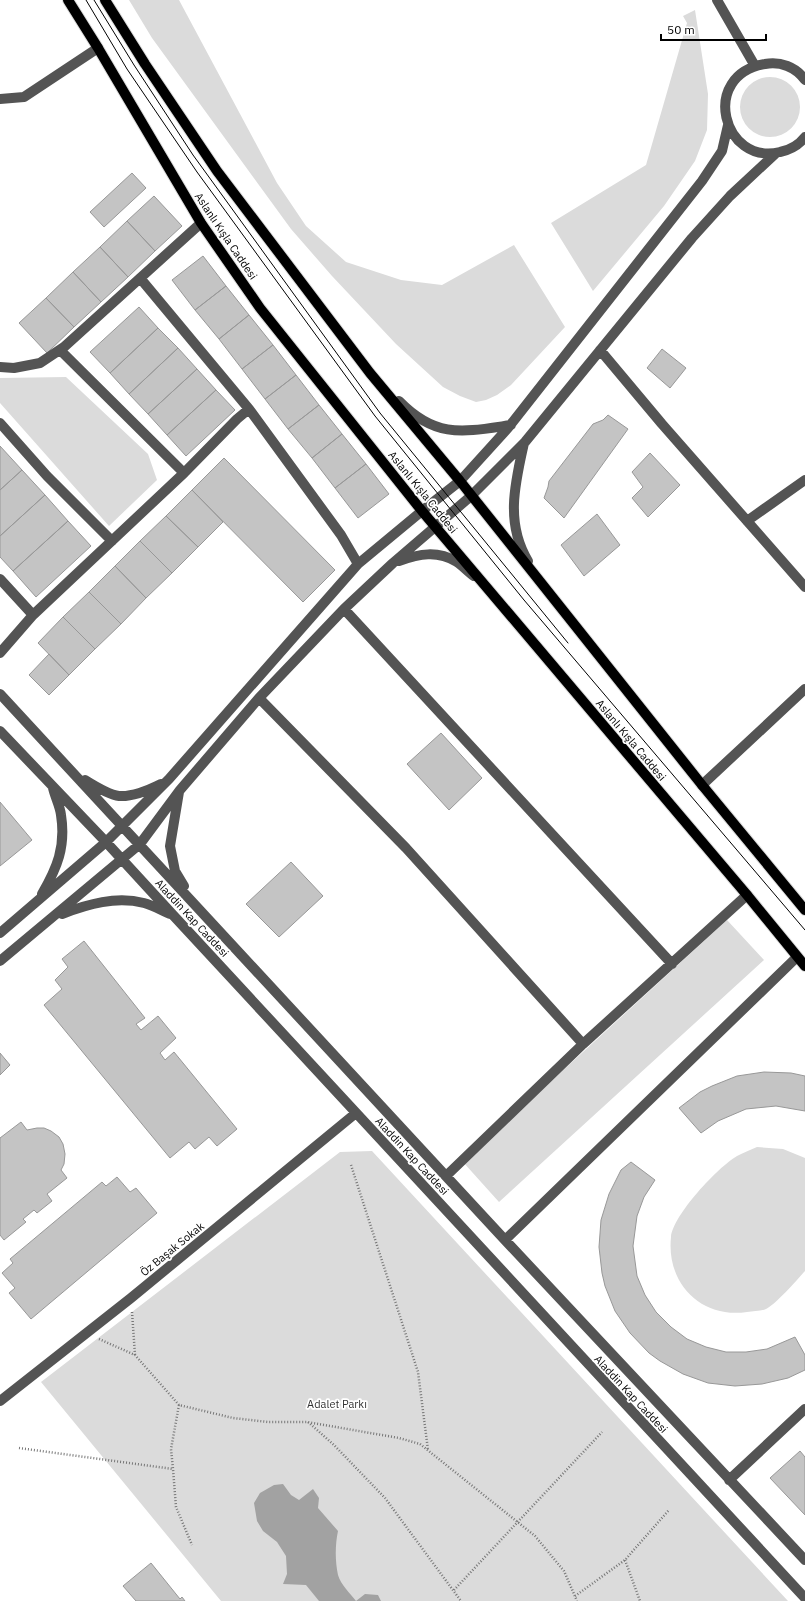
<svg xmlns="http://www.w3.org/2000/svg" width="805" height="1601" viewBox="0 0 805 1601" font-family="'IBM Plex Sans',sans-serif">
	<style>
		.green { fill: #dbdbdb }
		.water { fill: #a2a2a2 }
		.building { fill: #c4c4c4; stroke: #989898 }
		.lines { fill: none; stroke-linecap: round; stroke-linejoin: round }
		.major-casing { stroke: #dbdbdb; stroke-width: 12 }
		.path { stroke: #767676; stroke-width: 2.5; stroke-dasharray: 1 2; stroke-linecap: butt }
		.minor { stroke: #545454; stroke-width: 10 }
		.major { stroke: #000; stroke-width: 10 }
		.tram { stroke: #000; stroke-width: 1 }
		.labels { text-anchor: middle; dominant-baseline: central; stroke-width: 3.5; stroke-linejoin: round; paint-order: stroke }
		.street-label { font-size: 11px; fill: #000; stroke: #fff }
		.park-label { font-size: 11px; fill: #323232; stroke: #fff }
	</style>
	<rect width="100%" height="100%" fill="#fff"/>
	<path class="green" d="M129,0H179L277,183L306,226L346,262L401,280L442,285L514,245L565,327L511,385L497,395L486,400L476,402L460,396L443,387L396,344L332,276L291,229L152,38Z
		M695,10L708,94L707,130L695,161L664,206L593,291L551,223L646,165L687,23L683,16Z
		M740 107a30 30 0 1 1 60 0a30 30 0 1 1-60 0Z
		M66,377L148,454L157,480L109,526L0,403V378Z
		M727,920L764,960L499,1202L463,1162Z
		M757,1147L783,1149L805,1158V1271C797,1280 775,1305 766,1309C761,1311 753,1311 747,1312C701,1319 666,1283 671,1237C673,1215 718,1167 737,1156C743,1153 750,1150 757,1147Z
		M372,1151L788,1601H221L41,1382L340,1152Z"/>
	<path class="water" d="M283,1484L291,1495L299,1500L313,1489L319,1498L318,1508L338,1531C335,1545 335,1561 338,1575C341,1585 350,1593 356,1601L365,1594L378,1595L381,1601H319L306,1585L283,1584L287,1574L286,1556L277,1542L263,1531L257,1521L254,1503L260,1493L274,1485Z"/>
	<path class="building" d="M132,173L146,188L104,227L90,212Z
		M154,196L182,226L155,251L127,221Z
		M127,221L155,251L128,277L100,247Z
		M100,247L128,277L101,302L73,272Z
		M203,256L226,286L195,310L172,280Z
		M73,272L101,302L74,327L46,298Z
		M226,286L249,315L219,339L195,310Z
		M46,298L74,327L47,353L19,323Z
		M139,307L158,328L110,373L90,352Z
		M249,315L273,345L242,369L219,339Z
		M158,328L178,348L129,394L110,373Z
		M273,345L296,375L265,399L242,369Z
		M178,348L197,369L148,414L129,394Z
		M662,349L686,368L670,388L647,368Z
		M197,369L216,390L167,435L148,414Z
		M296,375L319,405L288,429L265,399Z
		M216,390L235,410L186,456L167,435Z
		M319,405L342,434L312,458L288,429Z
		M608,415L628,429L564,518L544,498L548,487L549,481L593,424L603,420Z
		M342,434L366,464L335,488L312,458Z
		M0,446L22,470L0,490Z
		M650,453L680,485L648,517L632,498L643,487L632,472Z
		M224,458L335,570L303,602L192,490Z
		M366,464L389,494L358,518L335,488Z
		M22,470L45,495L0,536V490Z
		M192,490L223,522L198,547L166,516Z
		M45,495L68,521L13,571L0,557V536Z
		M597,514L620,545L584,576L561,545Z
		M166,516L198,547L172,573L140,541Z
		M68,521L91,546L36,597L13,571Z
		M140,541L172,573L146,598L115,566Z
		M115,566L146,598L121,624L89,592Z
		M89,592L121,624L95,649L63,617Z
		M63,617L95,649L69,675L38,643Z
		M49,654L69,675L49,695L29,675Z
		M441,733L482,778L449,810L407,764Z
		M0,802L32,840L0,866Z
		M291,862L323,896L279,937L246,904Z
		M84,941L145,1018L136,1024L141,1030L158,1016L176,1038L160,1053L165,1060L174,1052L237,1129L217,1146L209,1137L195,1149L189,1142L170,1158L44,1005L62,989L55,980L68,967L62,959Z
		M0,1053L10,1065L0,1075Z
		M764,1072L791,1073L805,1076V1111L776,1106L746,1109L718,1121L701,1133L679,1108L700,1092L712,1086L737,1076Z
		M21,1122L27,1130L37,1128H44L51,1131L59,1137L63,1144L65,1154L64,1164L61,1170L67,1178L47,1194L52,1201L37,1213L34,1210L23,1219L26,1222L4,1240L0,1235V1138Z
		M631,1162L655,1180L644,1197L637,1216L633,1246L637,1276L645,1295L656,1312L671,1327L687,1339L706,1347L726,1352H746L767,1349L795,1337L805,1355V1370L788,1378L762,1384L735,1386L708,1383L683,1374L660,1361L649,1353L630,1333L615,1311L605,1286L602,1273L599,1247L601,1220L609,1194L621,1170Z
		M117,1177L130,1192L136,1188L157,1213L31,1319L9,1293L15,1288L2,1273L13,1263L10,1259L102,1182L106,1186Z
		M800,1451L805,1457V1515L770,1478Z
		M151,1563L180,1599L182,1597L185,1601H136L123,1586Z"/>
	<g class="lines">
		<g class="major-casing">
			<path id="major" d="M68,0L98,48L201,223L260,308L422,511L747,895L805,966
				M105,0L145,64L217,171L370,373L460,481L702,785L805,910"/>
		</g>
		<path class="path" d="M351,1165L418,1372L428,1450
			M132,1312L135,1355
			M99,1339L135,1355L179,1405L233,1418L268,1422H307L399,1438L420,1444L535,1536L564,1571L577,1601
			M179,1405L171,1449L173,1469L176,1507L192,1545
			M308,1422L334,1445L385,1498L461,1601
			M19,1448L173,1469
			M625,1560L640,1601
			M454,1590L602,1432
			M575,1596L625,1560L669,1510"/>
		<path class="minor" d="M717,0L755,66
			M805,80C796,67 780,61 765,64C699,75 723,166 780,152C790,150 798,146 805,137
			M0,99L24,97L98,48
			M140,278L249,409
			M600,350L662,424L805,587
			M0,367L14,368L40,363L64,347L201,223
			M399,401C436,439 463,432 511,425
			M0,423L47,476L112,541
			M524,443C515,483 505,523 528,561
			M184,473L237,419L249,409L341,535L358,564
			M747,521L805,480
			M399,561C419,554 437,550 457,562C463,566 468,572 474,576
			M0,579L33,615
			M344,609L672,964
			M0,653L33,615L184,473L60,350
			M0,694L505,1240L805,1560
			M259,698L406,848L583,1044
			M0,731L106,842L173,915L805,1598
			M85,780C93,785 109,795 119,796C132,797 149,790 161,784
			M702,785L805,689
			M179,792L170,846L175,871L184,886
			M42,894C57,868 66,847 61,815C60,806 55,797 53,788
			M62,914C88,904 116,896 144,903C152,905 161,910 170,914
			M0,933L106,842L169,779L358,564L422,511L460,481L508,428L702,181L722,151L728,125
			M0,961L140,844L180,790L259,698L344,609L393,563L471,496L525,442L692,238L730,196L775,154
			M446,1176L583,1044L747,895
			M505,1240L797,957
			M0,1401L131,1298L356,1113
			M729,1480L805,1409"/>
		<use href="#major" class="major"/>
		<path class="tram" d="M86,0L127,69L197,172L375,416L524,600L805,930
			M94,0L134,65L193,155L380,413L568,643"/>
	</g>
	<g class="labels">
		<g class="street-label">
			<text transform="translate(226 236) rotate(56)">Aslanlı Kışla Caddesi</text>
			<text transform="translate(423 492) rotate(51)">Aslanlı Kışla Caddesi</text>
			<text transform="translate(631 740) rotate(50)">Aslanlı Kışla Caddesi</text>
			<text transform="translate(192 918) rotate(47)">Aladdin Kap Caddesi</text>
			<text transform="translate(412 1156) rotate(47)">Aladdin Kap Caddesi</text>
			<text transform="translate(172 1249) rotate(-39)">Öz Başak Sokak</text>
			<text transform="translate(631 1394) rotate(47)">Aladdin Kap Caddesi</text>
		</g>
		<g class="park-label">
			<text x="337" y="1404">Adalet Parkı</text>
		</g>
	</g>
	<path d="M661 34v6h105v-6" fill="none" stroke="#000000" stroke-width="2"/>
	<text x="667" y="34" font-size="12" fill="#000000" stroke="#ffffff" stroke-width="3" paint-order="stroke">50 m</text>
</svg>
